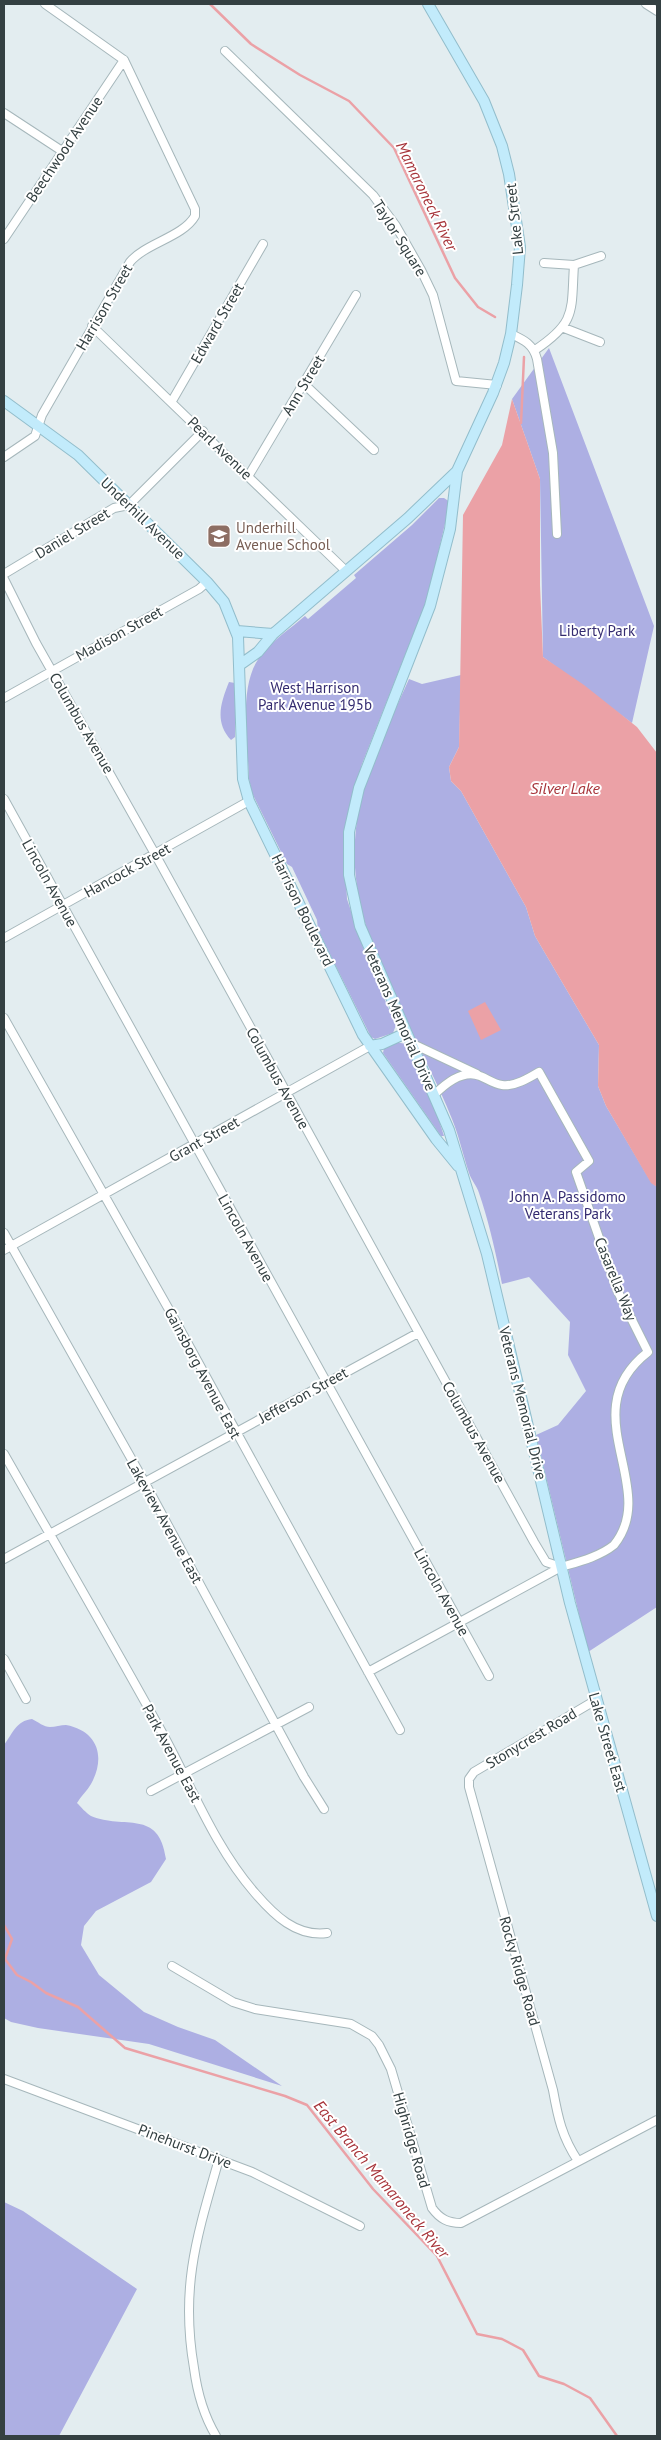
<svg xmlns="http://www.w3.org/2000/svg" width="661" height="2440" viewBox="0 0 661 2440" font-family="'PT Sans',sans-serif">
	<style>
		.green { fill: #adafe3 }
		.water { fill: #eba1a6 }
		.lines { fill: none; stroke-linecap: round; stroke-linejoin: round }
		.stream { stroke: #eba1a6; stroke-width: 2.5 }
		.street-casing { stroke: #a6b7bb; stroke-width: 10 }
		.secondary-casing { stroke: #92bdcb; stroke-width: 12 }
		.street { stroke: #fff; stroke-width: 8 }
		.secondary { stroke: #c2ebfb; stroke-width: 10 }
		.labels { text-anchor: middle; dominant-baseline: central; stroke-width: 4; stroke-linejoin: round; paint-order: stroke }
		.street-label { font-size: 15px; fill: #344042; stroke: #fff }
		.education-label { font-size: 15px; fill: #785e54; stroke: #fff; text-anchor: start }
		.park-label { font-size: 15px; fill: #342b70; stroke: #fff }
		.water-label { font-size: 16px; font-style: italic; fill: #a7343a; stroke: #fff }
	</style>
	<rect width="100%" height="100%" fill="#e3edf0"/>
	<path class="green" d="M549,348L654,626L632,723L543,657L540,479L512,399Z
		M439,498H444L450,502L428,597L362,764L346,821L344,841L347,899L368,962L396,1025L393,1033L375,1039L371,1037L318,930L317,920L292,867L287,864L252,793L249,779C248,745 238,687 259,658C271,641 290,629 305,616L308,619L356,578L354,575L412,525Z
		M461,675L459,747L449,767L451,781L461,791L526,907L535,936L599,1045L598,1086L606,1106L651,1182L657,1187V1607L588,1652L536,1435L558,1425L586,1391L568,1355L570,1322L529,1277L502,1284C496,1254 489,1222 479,1193C477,1186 471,1180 469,1173C463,1155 459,1136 452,1119C417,1030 348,938 355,840C358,784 387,729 409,679L422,684Z
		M229,682L235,683V737L231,740C214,722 221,702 229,682Z
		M397,1042L405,1044L409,1047L434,1105L444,1136H441L383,1053L384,1048Z
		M32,1719C38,1722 44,1727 50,1727C55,1727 61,1725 66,1725C98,1731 106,1757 91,1784C87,1791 81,1796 77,1803C81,1807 86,1813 91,1816C124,1830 159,1808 166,1859L151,1882L96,1911L84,1926L81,1945L99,1975L144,2012L178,2027L215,2040L282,2086L149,2044L38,2028L11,2022L4,2018V1745C13,1733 16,1721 32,1719Z
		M4,2202L23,2211L137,2289L59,2436H4Z"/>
	<path class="water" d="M512,399L540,479V585L543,657L584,685L637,727L657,753V1187L651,1183L606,1106L598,1086L599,1045L535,936L526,907L461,791L451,781L449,767L459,747L463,515L502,445Z
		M485,1002L501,1030L481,1040L468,1011Z"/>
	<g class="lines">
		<path class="stream" d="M210,4L251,44L300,75L349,101L394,148L455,278L478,307L495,317
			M521,423L524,357
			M4,1925L12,1939L5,1959L17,1975L31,1982L46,1993L78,2007L125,2048L285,2096L307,2105L373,2189L437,2256L477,2334L502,2339L523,2350L539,2376L564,2384L590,2398L617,2436"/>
		<g class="street-casing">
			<path id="street" d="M45,4L124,60
				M646,4L657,11
				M225,51L373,195L396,226L421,270L433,295L456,381L497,385
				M4,113L62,151
				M4,239L124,60
				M544,263L574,265L601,256
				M92,326L346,571
				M564,328L600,342
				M511,334C524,340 533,344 537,359L553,453L557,534
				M535,350C577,322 571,311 574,265
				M304,384L374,450
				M172,401L263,244
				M4,457L35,436L42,415L130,262C146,243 183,237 195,216V209L124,60
				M249,475L356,295
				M4,574L114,508L129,505L203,431
				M4,579L36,643L155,854L534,1542L546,1562L561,1567
				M4,698L199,589L207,582
				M4,799L489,1676
				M4,938L249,801
				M4,1018L176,1322L400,1730
				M411,1043L477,1074
				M4,1233L145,1483L304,1777L324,1809
				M4,1250L370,1046
				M4,1454C56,1545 108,1635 159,1727C190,1782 213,1845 255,1893C274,1915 296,1937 327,1933
				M4,1559L418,1333
				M4,1659L26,1699
				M368,1672L561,1567C578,1562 599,1557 614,1545C661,1487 571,1412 648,1352L618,1292L576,1172L589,1161L539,1072C529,1078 514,1087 502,1085C493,1084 488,1079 480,1076C463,1069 446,1083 435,1094
				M151,1791L309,1707
				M172,1966L233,2002L255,2009L351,2024L372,2036L379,2045L391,2069L432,2208C440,2219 448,2223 461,2223L657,2120
				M4,2079L252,2172L360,2226
				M578,2161C562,2137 558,2118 553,2090L469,1787V1779L474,1772L596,1700
				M216,2436C204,2416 197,2391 194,2368C180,2287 197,2236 219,2159"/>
		</g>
		<g class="secondary-casing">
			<path id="secondary" d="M428,4L484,101L502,146L509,174L520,247L517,285L511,334L504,363L493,393L457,471L450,529L430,606L359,788L349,832V875L360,926L449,1130L487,1254L570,1603L657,1916
				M4,401L78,455L207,582L224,602L238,637L243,779L249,801L363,1035L436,1139L458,1166
				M237,631L273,634
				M241,664L258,652L273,634L408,518L457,471
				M370,1046L382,1044L406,1033"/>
		</g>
		<use href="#street" class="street"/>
		<use href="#secondary" class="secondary"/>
	</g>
	<defs>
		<g id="school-square" transform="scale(1.25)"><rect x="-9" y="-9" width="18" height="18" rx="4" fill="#8d6e63" stroke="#fff"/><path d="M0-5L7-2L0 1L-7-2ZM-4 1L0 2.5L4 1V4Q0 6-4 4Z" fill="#fff"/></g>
	</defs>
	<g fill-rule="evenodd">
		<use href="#school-square" x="219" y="536"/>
	</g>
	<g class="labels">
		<g class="street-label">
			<text transform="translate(64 149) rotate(-56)">Beechwood Avenue</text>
			<text transform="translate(514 219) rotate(-96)">Lake Street</text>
			<text transform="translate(400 238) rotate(58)">Taylor Square</text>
			<text transform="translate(104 307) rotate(-60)">Harrison Street</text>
			<text transform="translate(217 323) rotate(-60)">Edward Street</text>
			<text transform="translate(303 385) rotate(-59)">Ann Street</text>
			<text transform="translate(220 448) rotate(44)">Pearl Avenue</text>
			<text transform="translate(143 518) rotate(44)">Underhill Avenue</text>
			<text transform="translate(72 533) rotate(-31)">Daniel Street</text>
			<text transform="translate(119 633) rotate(-29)">Madison Street</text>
			<text transform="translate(82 723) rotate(60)">Columbus Avenue</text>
			<text transform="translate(127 870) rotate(-29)">Hancock Street</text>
			<text transform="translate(50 883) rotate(61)">Lincoln Avenue</text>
			<text transform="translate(303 910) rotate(64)">Harrison Boulevard</text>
			<text transform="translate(400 1018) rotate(66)">Veterans Memorial Drive</text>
			<text transform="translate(278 1078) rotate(61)">Columbus Avenue</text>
			<text transform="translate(204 1139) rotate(-29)">Grant Street</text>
			<text transform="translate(246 1238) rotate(61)">Lincoln Avenue</text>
			<text transform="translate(616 1279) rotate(68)">Casarella Way</text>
			<text transform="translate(203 1373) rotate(62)">Gainsborg Avenue East</text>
			<text transform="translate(303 1395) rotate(-29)">Jefferson Street</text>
			<text transform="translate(523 1403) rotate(76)">Veterans Memorial Drive</text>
			<text transform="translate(474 1432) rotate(61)">Columbus Avenue</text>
			<text transform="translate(165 1521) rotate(61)">Lakeview Avenue East</text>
			<text transform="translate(442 1592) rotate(61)">Lincoln Avenue</text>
			<text transform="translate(531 1738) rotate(-31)">Stonycrest Road</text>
			<text transform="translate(608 1742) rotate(74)">Lake Street East</text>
			<text transform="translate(172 1753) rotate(62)">Park Avenue East</text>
			<text transform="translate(520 1971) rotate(74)">Rocky Ridge Road</text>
			<text transform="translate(412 2140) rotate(74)">Highridge Road</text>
			<text transform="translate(185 2146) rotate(21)">Pinehurst Drive</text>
		</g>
		<g class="education-label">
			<text x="236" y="527">Underhill<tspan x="236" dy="17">Avenue School</tspan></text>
		</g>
		<g class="park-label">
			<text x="597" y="630">Liberty Park</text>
			<text x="315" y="687">West Harrison<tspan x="315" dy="17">Park Avenue 195b</tspan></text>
			<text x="568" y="1196">John A. Passidomo<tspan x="568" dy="17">Veterans Park</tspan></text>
		</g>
		<g class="water-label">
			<text transform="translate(427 196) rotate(64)">Mamaroneck River</text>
			<text x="565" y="788">Silver Lake</text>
			<text transform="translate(382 2179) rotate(50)">East Branch Mamaroneck River</text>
		</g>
	</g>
	<rect width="661" height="2440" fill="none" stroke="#344042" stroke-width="10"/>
</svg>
